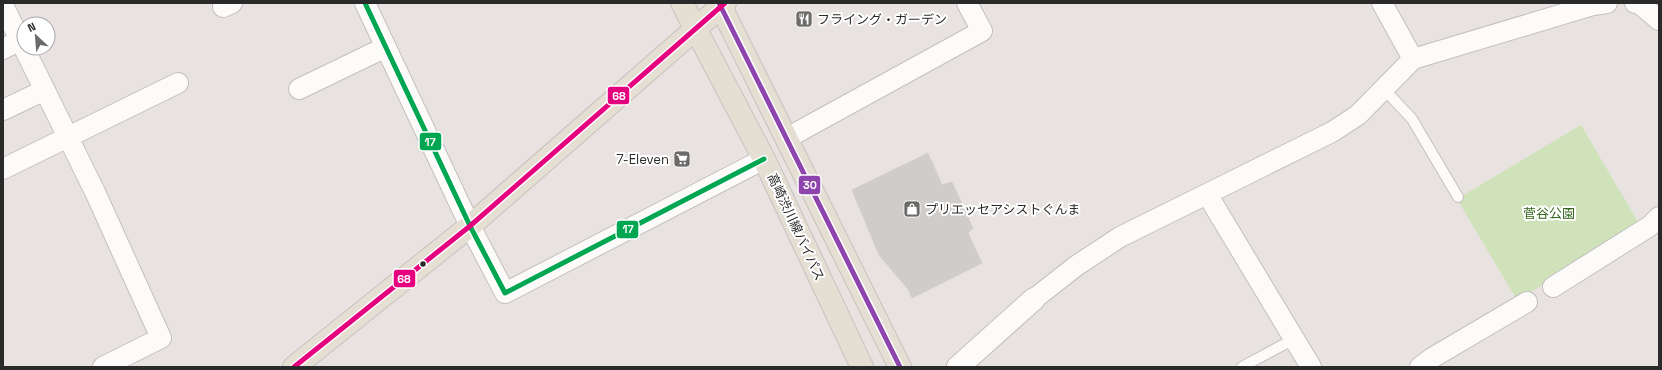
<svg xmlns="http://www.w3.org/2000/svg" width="1662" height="370" viewBox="0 0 1662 370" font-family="'Space Grotesk','Noto Sans JP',sans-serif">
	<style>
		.green { fill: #cfe2ba }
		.building { fill: #cfccc9; stroke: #d3cfcc }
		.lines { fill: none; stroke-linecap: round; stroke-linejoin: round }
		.service-casing { stroke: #c2c0c1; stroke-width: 12 }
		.minor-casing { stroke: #c2c0c1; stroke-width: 22 }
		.tertiary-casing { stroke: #c2c0c1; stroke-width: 24 }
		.primary-casing { stroke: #c4c2c1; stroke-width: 24 }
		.service { stroke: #fcfbfa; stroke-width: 10 }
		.minor { stroke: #fcfbfa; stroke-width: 20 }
		.tertiary { stroke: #fcfbfa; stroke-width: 22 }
		.primary { stroke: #e5dfd3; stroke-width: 22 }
		.bus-1-casing { stroke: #fff; stroke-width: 8 }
		.bus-2-casing { stroke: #fff; stroke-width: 8 }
		.bus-3-casing { stroke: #fff; stroke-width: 8 }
		.bus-1 { stroke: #00a651; stroke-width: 5 }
		.bus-2 { stroke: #8e44ad; stroke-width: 5 }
		.bus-3 { stroke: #e5007d; stroke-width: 5 }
		.bus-dot { fill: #2a2a2a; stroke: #fff; stroke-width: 1.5 }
		.labels { text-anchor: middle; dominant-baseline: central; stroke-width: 4; stroke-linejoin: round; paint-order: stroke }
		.poi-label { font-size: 13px; fill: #2a2a2a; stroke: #fff; text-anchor: start }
		.park-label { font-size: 13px; fill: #33641c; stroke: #fff }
		.street-label { font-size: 13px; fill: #2a2a2a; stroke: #fff }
		.line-badge { stroke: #fff; stroke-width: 1.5 }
		.badge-label { font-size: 11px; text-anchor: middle; font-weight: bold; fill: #fff }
	</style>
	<rect width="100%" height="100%" fill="#e8e3e0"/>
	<path class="green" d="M1581,125L1641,227L1517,300L1457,199Z"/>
	<path class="building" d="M928,153L942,185L952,182L973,228L968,233L982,263L912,298L908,289L879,255L852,190Z"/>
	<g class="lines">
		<g class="service-casing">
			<path id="service" d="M1384,89L1412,119L1458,197
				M1242,367L1294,339"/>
		</g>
		<g class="minor-casing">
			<path id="minor" d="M365,3L470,226L505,293L764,159
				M1382,3L1413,59
				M1635,3L1640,4L1659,20
				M3,5L24,48
				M223,7L232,3
				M24,48L95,192L161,338L103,367
				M3,49L20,40
				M299,89L386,47
				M3,110L45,90
				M787,138L982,31L967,3
				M3,169L178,83
				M1207,194L1311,367
				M1553,287L1650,226L1659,217
				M1034,299L1076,266L1120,237L1332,132L1358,115L1413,59L1593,5L1607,3
				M1420,367L1432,358L1527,302"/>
		</g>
		<g class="tertiary-casing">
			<path id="tertiary" d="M958,367L1034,299"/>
		</g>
		<g class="primary-casing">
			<path id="primary" d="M682,3L764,159L862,367
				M719,3L900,367
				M294,367L470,226L725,3"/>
		</g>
		<use href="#service" class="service"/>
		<use href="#minor" class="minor"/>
		<use href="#tertiary" class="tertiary"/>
		<use href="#primary" class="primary"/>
		<g class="bus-1-casing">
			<path id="bus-1" d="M365,3L470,226L505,293L764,159"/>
		</g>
		<g class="bus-2-casing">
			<path id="bus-2" d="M719,3L900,367"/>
		</g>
		<g class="bus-3-casing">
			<path id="bus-3" d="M294,367L470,226L725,3"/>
		</g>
		<use href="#bus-1" class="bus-1"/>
		<use href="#bus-2" class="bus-2"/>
		<use href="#bus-3" class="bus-3"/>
	</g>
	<defs>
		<g id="restaurant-square" transform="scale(0.9)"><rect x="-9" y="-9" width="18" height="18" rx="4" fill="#6c6b6a" stroke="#fff"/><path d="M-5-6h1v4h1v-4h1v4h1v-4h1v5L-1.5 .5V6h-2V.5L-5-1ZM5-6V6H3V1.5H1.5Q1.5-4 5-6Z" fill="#fff"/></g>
		<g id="supermarket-square" transform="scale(0.9)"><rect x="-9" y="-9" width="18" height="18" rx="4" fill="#6c6b6a" stroke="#fff"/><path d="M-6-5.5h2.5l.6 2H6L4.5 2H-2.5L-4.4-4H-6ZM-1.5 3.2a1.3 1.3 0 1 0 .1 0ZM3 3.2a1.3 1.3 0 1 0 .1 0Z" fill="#fff"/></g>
		<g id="shop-square" transform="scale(0.9)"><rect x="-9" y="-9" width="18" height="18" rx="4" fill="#6c6b6a" stroke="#fff"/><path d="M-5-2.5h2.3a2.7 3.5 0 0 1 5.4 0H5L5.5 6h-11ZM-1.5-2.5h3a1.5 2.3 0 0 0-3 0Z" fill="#fff"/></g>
	</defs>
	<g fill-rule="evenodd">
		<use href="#restaurant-square" x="804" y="19"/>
		<use href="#supermarket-square" x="682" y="159"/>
		<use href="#shop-square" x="912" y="209"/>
	</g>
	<circle class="bus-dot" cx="423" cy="264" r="3.5"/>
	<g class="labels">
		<g class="poi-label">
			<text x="817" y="19">フライング・ガーデン</text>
			<text x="669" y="159" text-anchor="end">7-Eleven</text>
			<text x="925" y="209">プリエッセアシストぐんま</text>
		</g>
		<g class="park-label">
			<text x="1549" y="213">菅谷公園</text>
		</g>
		<g class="street-label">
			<text transform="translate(796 227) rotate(65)">高崎渋川線バイパス</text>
		</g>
	</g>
	<g class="line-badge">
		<rect x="607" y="86" width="23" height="19" rx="4" fill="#e5007d"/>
		<rect x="419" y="132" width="23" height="19" rx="4" fill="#00a651"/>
		<rect x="798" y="175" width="23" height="20" rx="4" fill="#8e44ad"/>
		<rect x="616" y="220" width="23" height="19" rx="4" fill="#00a651"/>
		<rect x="393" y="269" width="23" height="19" rx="4" fill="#e5007d"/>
	</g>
	<g class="badge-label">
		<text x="619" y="100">68</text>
		<text x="430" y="146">17</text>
		<text x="810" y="189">30</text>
		<text x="628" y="233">17</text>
		<text x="404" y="283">68</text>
	</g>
	<rect width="1662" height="370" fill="none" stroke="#2a2a2a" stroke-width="8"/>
	<g transform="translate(36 36) rotate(334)"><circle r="19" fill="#ffffff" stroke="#aaaaaa"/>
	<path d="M0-3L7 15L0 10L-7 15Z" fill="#6c6b6a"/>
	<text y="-6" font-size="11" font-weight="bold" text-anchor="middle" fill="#2a2a2a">N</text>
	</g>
</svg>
